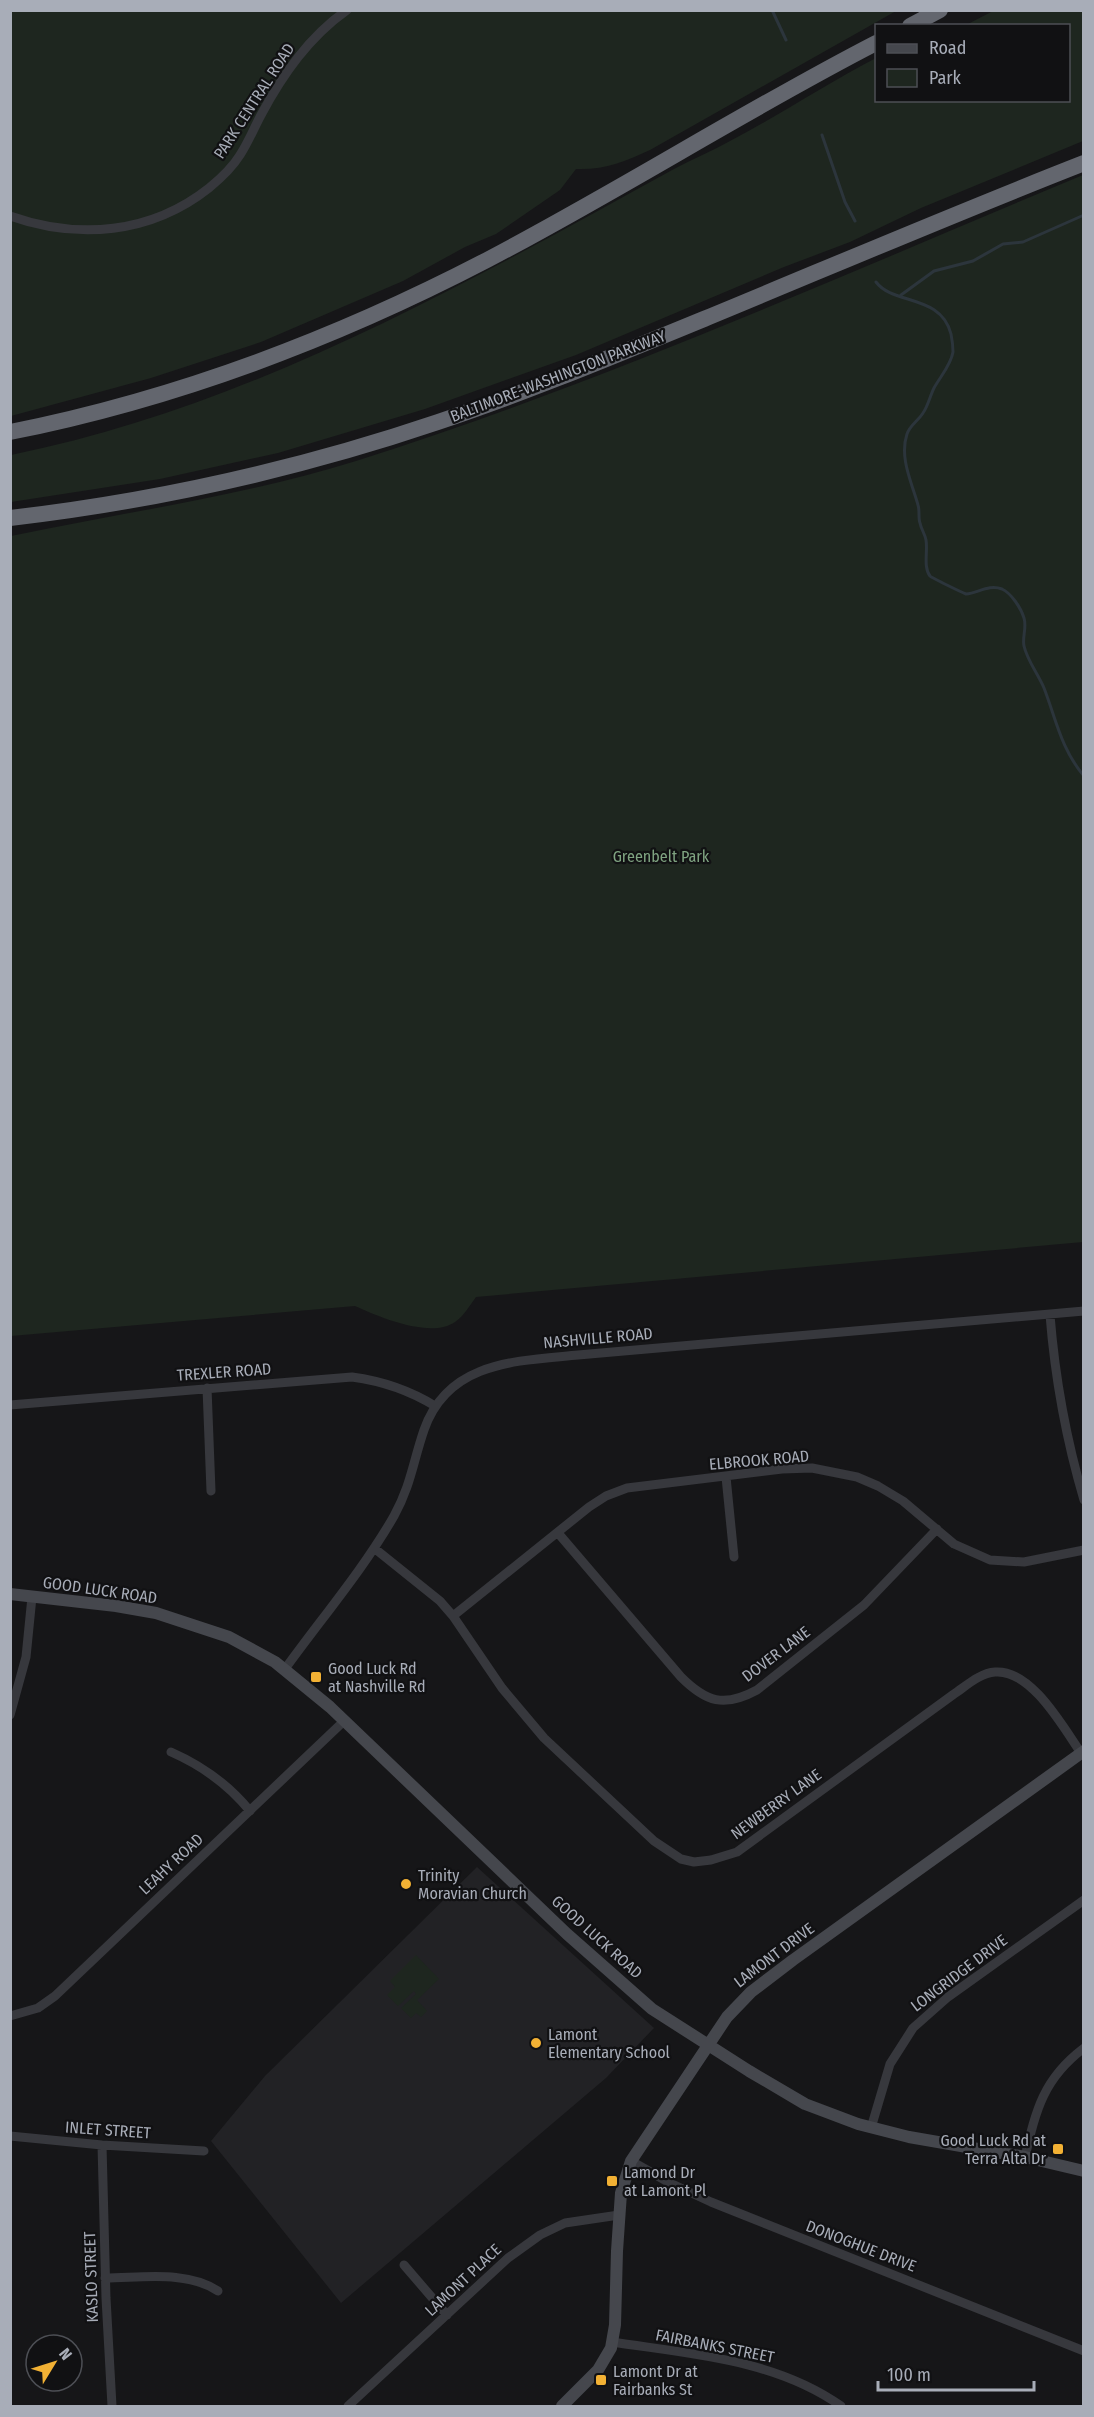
<svg xmlns="http://www.w3.org/2000/svg" width="1094" height="2417" viewBox="0 0 1094 2417" font-family="'Fira Sans Condensed',sans-serif">
	<style>
		.built { fill: #222225 }
		.green { fill: #1e261f }
		.lines { fill: none; stroke-linecap: round; stroke-linejoin: round }
		.stream { stroke: #2c353c; stroke-width: 3 }
		.street { stroke: #37383d; stroke-width: 9 }
		.secondary { stroke: #45474d; stroke-width: 12 }
		.highway { stroke: #63666e; stroke-width: 16 }
		.poi-dot { fill: #f2b134; stroke: #111113; stroke-width: 2 }
		.labels { text-anchor: middle; dominant-baseline: central; stroke-width: 4.5; stroke-linejoin: round; paint-order: stroke }
		.street-label { font-size: 16px; fill: #a8adb8; stroke: #111113 }
		.park-label { font-size: 16px; fill: #7fa381; stroke: #111113 }
		.poi-label { font-size: 16px; fill: #a8adb8; stroke: #111113; text-anchor: start }
	</style>
	<rect width="100%" height="100%" fill="#161618"/>
	<path class="built" d="M477,1867L654,2028L606,2078L341,2303L211,2141L265,2076Z"/>
	<path class="green" d="M995,10L1083,11V141L921,208L850,242L784,267L576,355L425,409L278,453L160,479L11,502V455C249,407 463,285 674,169C693,159 712,151 730,141C780,115 826,84 876,58V100H1068V26L966,25Z
		M10,11H896L650,150C624,162 605,170 576,169L560,190L496,234L465,247L403,281L261,342L151,378L11,416Z
		M1083,175V1242L476,1297C470,1305 464,1316 455,1322C431,1339 379,1317 355,1306L11,1336V536C125,512 244,496 356,461C605,382 843,275 1083,175Z
		M416,1955L439,1979L417,2000L427,2011L421,2017L416,2013L411,2018L401,2008L416,1994L414,1991L398,2006L387,1995L395,1987L390,1981Z"/>
	<g class="lines">
		<path class="stream" d="M772,10L786,40
			M822,135L845,202L855,221
			M876,282C893,305 941,294 951,334C952,339 953,347 953,352C951,365 940,377 934,388C930,396 928,406 923,413C918,421 910,425 907,434C899,458 912,483 918,505C920,511 918,518 920,523C921,529 925,534 926,540C928,551 923,567 930,576C932,578 961,592 966,594C978,593 989,584 1002,589C1011,593 1021,608 1024,618C1027,628 1022,637 1024,646C1027,660 1038,674 1044,688C1056,719 1061,749 1084,776
			M901,295L934,271L973,261L1003,244L1023,242L1084,215"/>
		<path class="street" d="M10,216C78,240 151,234 209,188C220,179 232,168 240,155C248,143 254,128 261,115C283,74 309,37 347,10
			M1050,1315C1055,1378 1066,1439 1084,1500
			M207,1388L211,1491
			M10,1405L352,1377C382,1381 409,1390 435,1406
			M726,1477L734,1557
			M558,1533L681,1677C706,1702 724,1708 757,1690L864,1605L937,1529
			M374,1548L440,1601L453,1616L502,1688L544,1738L654,1841L681,1859L694,1862L711,1860L737,1852L954,1694C966,1686 980,1673 995,1672C1031,1669 1063,1727 1081,1753
			M453,1616L589,1507L606,1496L627,1488L782,1469L812,1468L857,1477L878,1486L903,1501L954,1544L990,1560L1024,1562L1084,1550
			M285,1669C321,1619 363,1570 394,1516C411,1485 413,1462 424,1430C448,1361 517,1361 578,1355L1084,1311
			M10,1715L26,1657L32,1597
			M171,1752C203,1766 228,1784 250,1811
			M10,2016L38,2008L55,1996L344,1721
			M871,2128L890,2064L913,2028L948,1997L1084,1900
			M10,2136L102,2145L204,2151
			M102,2145L106,2298L112,2406
			M1025,2157C1036,2110 1043,2079 1084,2048
			M631,2161L670,2183L711,2202L1084,2351
			M404,2265L447,2315
			M105,2278C141,2278 187,2270 218,2291
			M612,2342C690,2354 775,2359 841,2406
			M348,2406L508,2258L540,2235L565,2223L619,2215"/>
		<path class="secondary" d="M10,1594L116,1606L156,1613L229,1637L275,1662L330,1707L567,1934L652,2009L749,2071L805,2104L858,2124L909,2137L1025,2157L1084,2171
			M562,2406L598,2370L611,2348L615,2325L617,2251L621,2193L631,2161L727,2017L751,1992L793,1960L1084,1751"/>
		<path class="highway" d="M910,26L940,10
			M10,432C176,399 337,338 487,260C619,191 744,111 876,43
			M10,518C156,501 299,469 438,422C528,392 616,355 704,319C830,267 956,213 1084,163"/>
	</g>
	<g class="poi-dot">
		<rect x="310" y="1671" width="12" height="12" rx="3"/>
		<circle cx="406" cy="1884" r="6"/>
		<circle cx="536" cy="2043" r="6"/>
		<rect x="1052" y="2143" width="12" height="12" rx="3"/>
		<rect x="606" y="2175" width="12" height="12" rx="3"/>
		<rect x="595" y="2374" width="12" height="12" rx="3"/>
	</g>
	<g class="labels">
		<g class="street-label">
			<text transform="translate(254 101) rotate(-57)">PARK CENTRAL ROAD</text>
			<text transform="translate(558 376) rotate(-21)">BALTIMORE-WASHINGTON PARKWAY</text>
			<text transform="translate(598 1338) rotate(-5)">NASHVILLE ROAD</text>
			<text transform="translate(224 1372) rotate(-4)">TREXLER ROAD</text>
			<text transform="translate(759 1460) rotate(-5)">ELBROOK ROAD</text>
			<text transform="translate(100 1590) rotate(8)">GOOD LUCK ROAD</text>
			<text transform="translate(776 1654) rotate(-37)">DOVER LANE</text>
			<text transform="translate(776 1804) rotate(-36)">NEWBERRY LANE</text>
			<text transform="translate(171 1864) rotate(-43)">LEAHY ROAD</text>
			<text transform="translate(597 1937) rotate(42)">GOOD LUCK ROAD</text>
			<text transform="translate(774 1955) rotate(-37)">LAMONT DRIVE</text>
			<text transform="translate(959 1973) rotate(-37)">LONGRIDGE DRIVE</text>
			<text transform="translate(108 2130) rotate(4)">INLET STREET</text>
			<text transform="translate(861 2246) rotate(21)">DONOGHUE DRIVE</text>
			<text transform="translate(91 2277) rotate(-92)">KASLO STREET</text>
			<text transform="translate(463 2280) rotate(-43)">LAMONT PLACE</text>
			<text transform="translate(715 2346) rotate(11)">FAIRBANKS STREET</text>
		</g>
		<g class="park-label">
			<text x="661" y="856">Greenbelt Park</text>
		</g>
		<g class="poi-label">
			<text x="328" y="1668">Good Luck Rd<tspan x="328" dy="18">at Nashville Rd</tspan></text>
			<text x="418" y="1875">Trinity<tspan x="418" dy="18">Moravian Church</tspan></text>
			<text x="548" y="2034">Lamont<tspan x="548" dy="18">Elementary School</tspan></text>
			<text x="1046" y="2140" text-anchor="end">Good Luck Rd at<tspan x="1046" dy="18">Terra Alta Dr</tspan></text>
			<text x="624" y="2172">Lamond Dr<tspan x="624" dy="18">at Lamont Pl</tspan></text>
			<text x="613" y="2371">Lamont Dr at<tspan x="613" dy="18">Fairbanks St</tspan></text>
		</g>
	</g>
	<rect width="1094" height="2417" fill="none" stroke="#a8adb8" stroke-width="24"/>
	<rect x="875" y="24" width="195" height="78" fill="#111113" stroke="#4d4f55" stroke-width="1.5"/>
	<rect x="887" y="44" width="30" height="9" fill="#45474d" stroke="#4d4f55" stroke-width="1.5"/>
	<text x="929" y="54" font-size="18" fill="#a8adb8">Road</text>
	<rect x="887" y="69" width="30" height="18" fill="#1e261f" stroke="#4d4f55" stroke-width="1.5"/>
	<text x="929" y="84" font-size="18" fill="#a8adb8">Park</text>
	<g transform="translate(54 2363) rotate(52)"><circle r="28" fill="#111113" stroke="#4d4f55" stroke-width="1.5"/>
	<path d="M0-4.5L10 22L0 15L-10 22Z" fill="#f2b134"/>
	<text y="-9" font-size="16" font-weight="bold" text-anchor="middle" fill="#a8adb8">N</text>
	</g>
	<path d="M878 2381v9h156v-9" fill="none" stroke="#a8adb8" stroke-width="3"/>
	<text x="887" y="2381" font-size="18" fill="#a8adb8" stroke="#111113" stroke-width="4.5" paint-order="stroke">100 m</text>
</svg>
